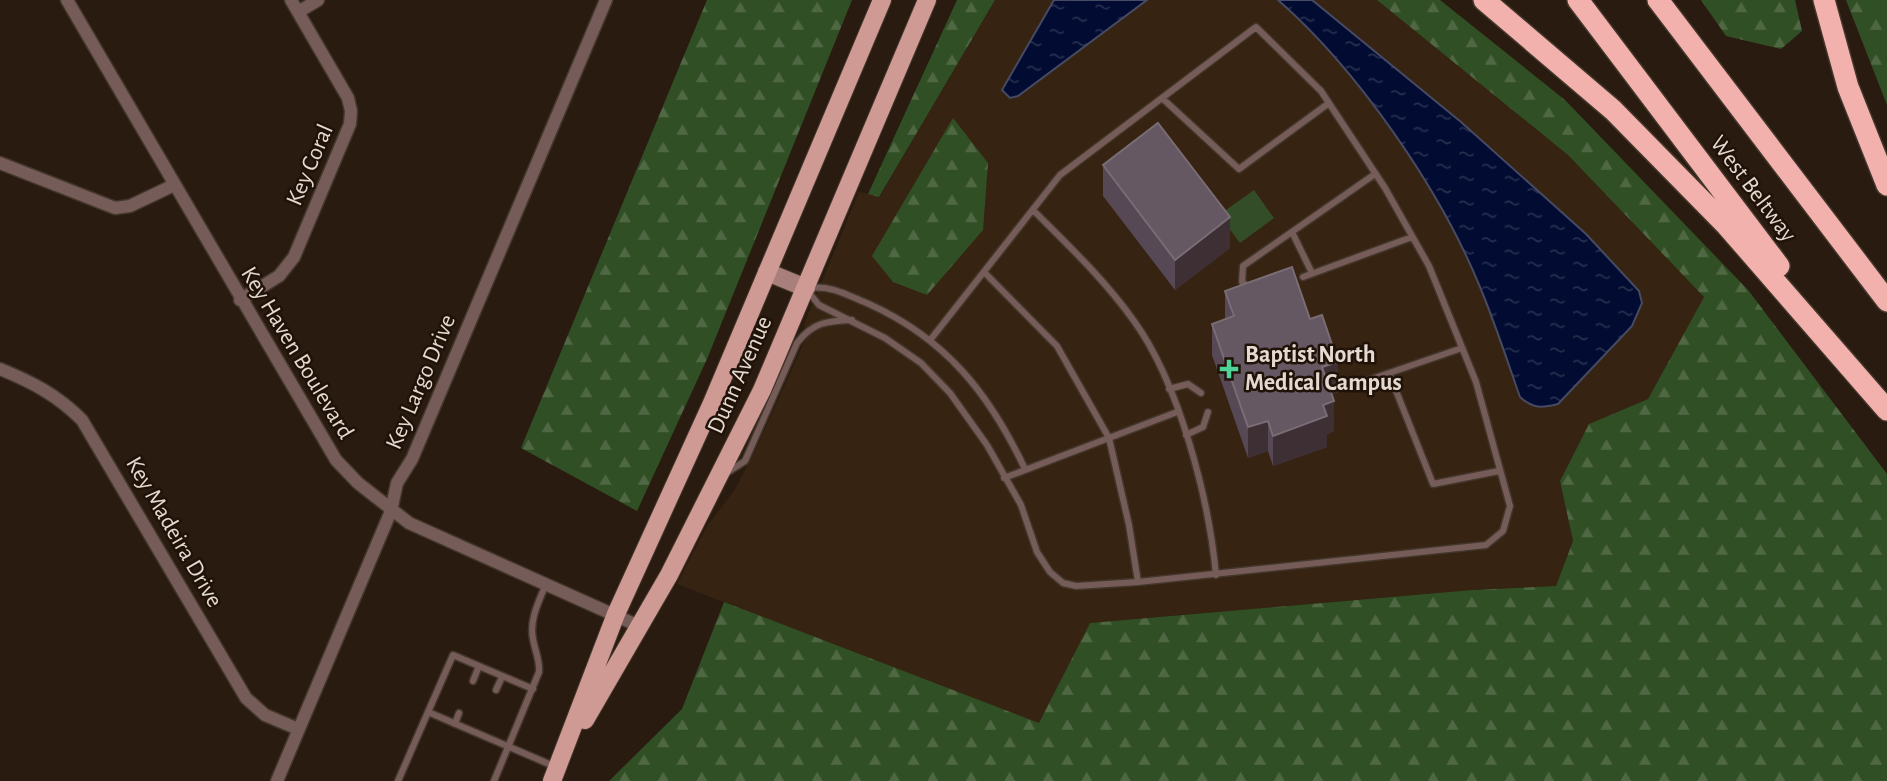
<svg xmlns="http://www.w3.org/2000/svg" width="1887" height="781" viewBox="0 0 1887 781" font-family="'Alegreya Sans',sans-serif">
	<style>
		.built { fill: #362312 }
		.forest { fill: url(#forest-firs) }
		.park { fill: #334d28 }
		.water { fill: url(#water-ripples); stroke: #464a62; stroke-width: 2 }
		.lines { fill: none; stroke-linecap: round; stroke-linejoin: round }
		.service-casing { stroke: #43362a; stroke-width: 9 }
		.minor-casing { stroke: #43362a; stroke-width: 15 }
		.secondary-casing { stroke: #43362a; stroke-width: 20 }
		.primary-casing { stroke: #43362a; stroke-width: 20 }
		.motorway-casing { stroke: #43362a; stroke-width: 24 }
		.service { stroke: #765c59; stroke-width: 6 }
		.minor { stroke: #765c59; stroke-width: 12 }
		.secondary { stroke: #a87f7b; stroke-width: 18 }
		.primary { stroke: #cf9994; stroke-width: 18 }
		.motorway { stroke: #f2b1ac; stroke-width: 21 }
		.wall { fill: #564855 }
		.shaded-wall { fill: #3d2f34 }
		.building { fill: #655863; stroke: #796c74; stroke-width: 2 }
		.poi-dot { fill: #4ed399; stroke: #201207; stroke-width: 2.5 }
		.labels { text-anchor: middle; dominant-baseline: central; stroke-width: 5; stroke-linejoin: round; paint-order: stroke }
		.street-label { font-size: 24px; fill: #e4dad2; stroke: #201207 }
		.poi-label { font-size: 24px; font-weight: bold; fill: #e4dad2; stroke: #201207; text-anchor: start }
	</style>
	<defs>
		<pattern id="forest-firs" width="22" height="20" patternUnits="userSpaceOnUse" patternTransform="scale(1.75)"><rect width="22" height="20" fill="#314f24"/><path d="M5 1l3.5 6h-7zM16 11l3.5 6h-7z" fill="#4f6843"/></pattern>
		<pattern id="water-ripples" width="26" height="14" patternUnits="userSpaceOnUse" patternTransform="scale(1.75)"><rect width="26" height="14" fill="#020c32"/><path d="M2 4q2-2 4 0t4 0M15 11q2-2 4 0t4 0" fill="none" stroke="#272f4f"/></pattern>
	</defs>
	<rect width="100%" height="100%" fill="#291b0f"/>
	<path class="built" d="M995,0H1377L1568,155L1704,297L1648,399L1589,424L1560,481L1573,541L1556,586L1472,590L1090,623L1040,724L677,584L707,526L736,488L759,442L806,338L804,324L859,192L880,196Z"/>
	<path class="forest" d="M707,0H852L707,359L637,511L521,448Z
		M957,0H995L879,197L868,194Z
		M1377,0H1440L1565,100L1748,290L1887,474V781H609L682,709L724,602L1039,723L1090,623L1472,590L1556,586L1573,541L1560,481L1589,424L1648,399L1704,297L1568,155Z
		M1701,0H1795L1802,31L1781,49L1726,36Z
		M1846,0H1887V105Z
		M953,118L988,163L983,230L927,295L893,282L872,256Z"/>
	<path class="park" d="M1254,190L1274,218L1240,243L1219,215Z"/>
	<path class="water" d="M1054,0H1147L1018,96L1010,98L1002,90Z
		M1278,0H1312L1461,122L1586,234L1639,291L1642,303L1632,326L1558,404C1542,408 1533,409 1520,397C1507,360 1495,323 1480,287C1440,189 1357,69 1278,0Z"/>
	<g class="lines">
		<g class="service-casing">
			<path id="service" d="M1162,98L1239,169L1329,103
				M1033,210C1068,245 1105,280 1134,321C1179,383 1209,499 1216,575
				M1292,232L1312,273
				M984,272L1057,346L1109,438L1129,525L1138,582
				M1303,277L1412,237
				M808,288C832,285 847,295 869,304C946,339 989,393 1025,469
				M1250,288L1242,282L1243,266L1375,174
				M807,290L819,305L885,338L921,363L950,393L987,445L1021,505L1037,552L1050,572L1063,583L1076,586L1138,582L1486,545L1503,531L1510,506L1476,382L1429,266L1385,188L1321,91L1256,27L1060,175L931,339
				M1389,373L1433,484L1499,471
				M1363,382L1462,348
				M1169,389L1188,384L1201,393
				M1186,435L1203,427L1208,412
				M728,472L745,461L797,343C813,322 827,321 852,320
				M1004,478L1177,412
				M473,681L479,666
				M496,690L502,677
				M428,712L453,655L533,689
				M455,724L459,713
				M398,781L428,712L556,767
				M494,781L539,672C540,660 535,651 533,639C529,620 539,601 546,584"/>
		</g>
		<g class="minor-casing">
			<path id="minor" d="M67,0L336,460L358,483L409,523L641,627
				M298,12L318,0
				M0,163L115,208L130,206L174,185
				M240,300L279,276L294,257L350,124L351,111L348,98L291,0
				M0,369C32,382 57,395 82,420L246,698L265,715L298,729
				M277,781L391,511L397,483L412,459L606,0"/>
		</g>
		<g class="secondary-casing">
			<path id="secondary" d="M767,272L806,288"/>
		</g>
		<g class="primary-casing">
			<path id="primary" d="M585,720L669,575L762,390L927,0
				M552,781L616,614L712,403L882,0"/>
		</g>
		<g class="motorway-casing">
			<path id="motorway" d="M1484,0L1613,110L1727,226L1887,410
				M1578,0L1779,266
				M1658,0L1887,301
				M1824,0L1848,87L1887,185"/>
		</g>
		<use href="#service" class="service"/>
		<use href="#minor" class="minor"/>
		<use href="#secondary" class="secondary"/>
		<use href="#primary" class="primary"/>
		<use href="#motorway" class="motorway"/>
	</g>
	<path class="wall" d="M1103,165L1230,248L1175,290L1103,196Z
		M1225,291L1310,319L1338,392L1332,394L1334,431L1327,434V447L1273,466L1268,451L1248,458L1212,355V324L1225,319Z"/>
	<path class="shaded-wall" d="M1230,217V248L1175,290V260Z
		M1338,362V392L1322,398V367Z
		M1334,401V431L1327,434V447L1273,466V436L1323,405Z
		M1268,421V451L1248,458V427Z"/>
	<path class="building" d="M1158,123L1230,217L1175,260L1103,165Z
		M1292,267L1310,319L1322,315L1338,362L1322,367L1334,401L1323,405L1327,416L1273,436L1268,421L1248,427L1212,324L1234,316L1225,291Z"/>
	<path class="poi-dot" d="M1225.5 358.5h7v7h7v7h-7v7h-7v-7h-7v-7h7z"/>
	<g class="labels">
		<g class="street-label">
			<text transform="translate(310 165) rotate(-67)">Key Coral</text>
			<text transform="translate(1753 189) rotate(53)">West Beltway</text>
			<text transform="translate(297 353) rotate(59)">Key Haven Boulevard</text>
			<text transform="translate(740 375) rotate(-66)">Dunn Avenue</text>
			<text transform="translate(421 382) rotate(-67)">Key Largo Drive</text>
			<text transform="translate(174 532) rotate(60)">Key Madeira Drive</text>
		</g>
		<g class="poi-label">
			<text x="1245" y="355">Baptist North<tspan x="1245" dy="28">Medical Campus</tspan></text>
		</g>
	</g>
</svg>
